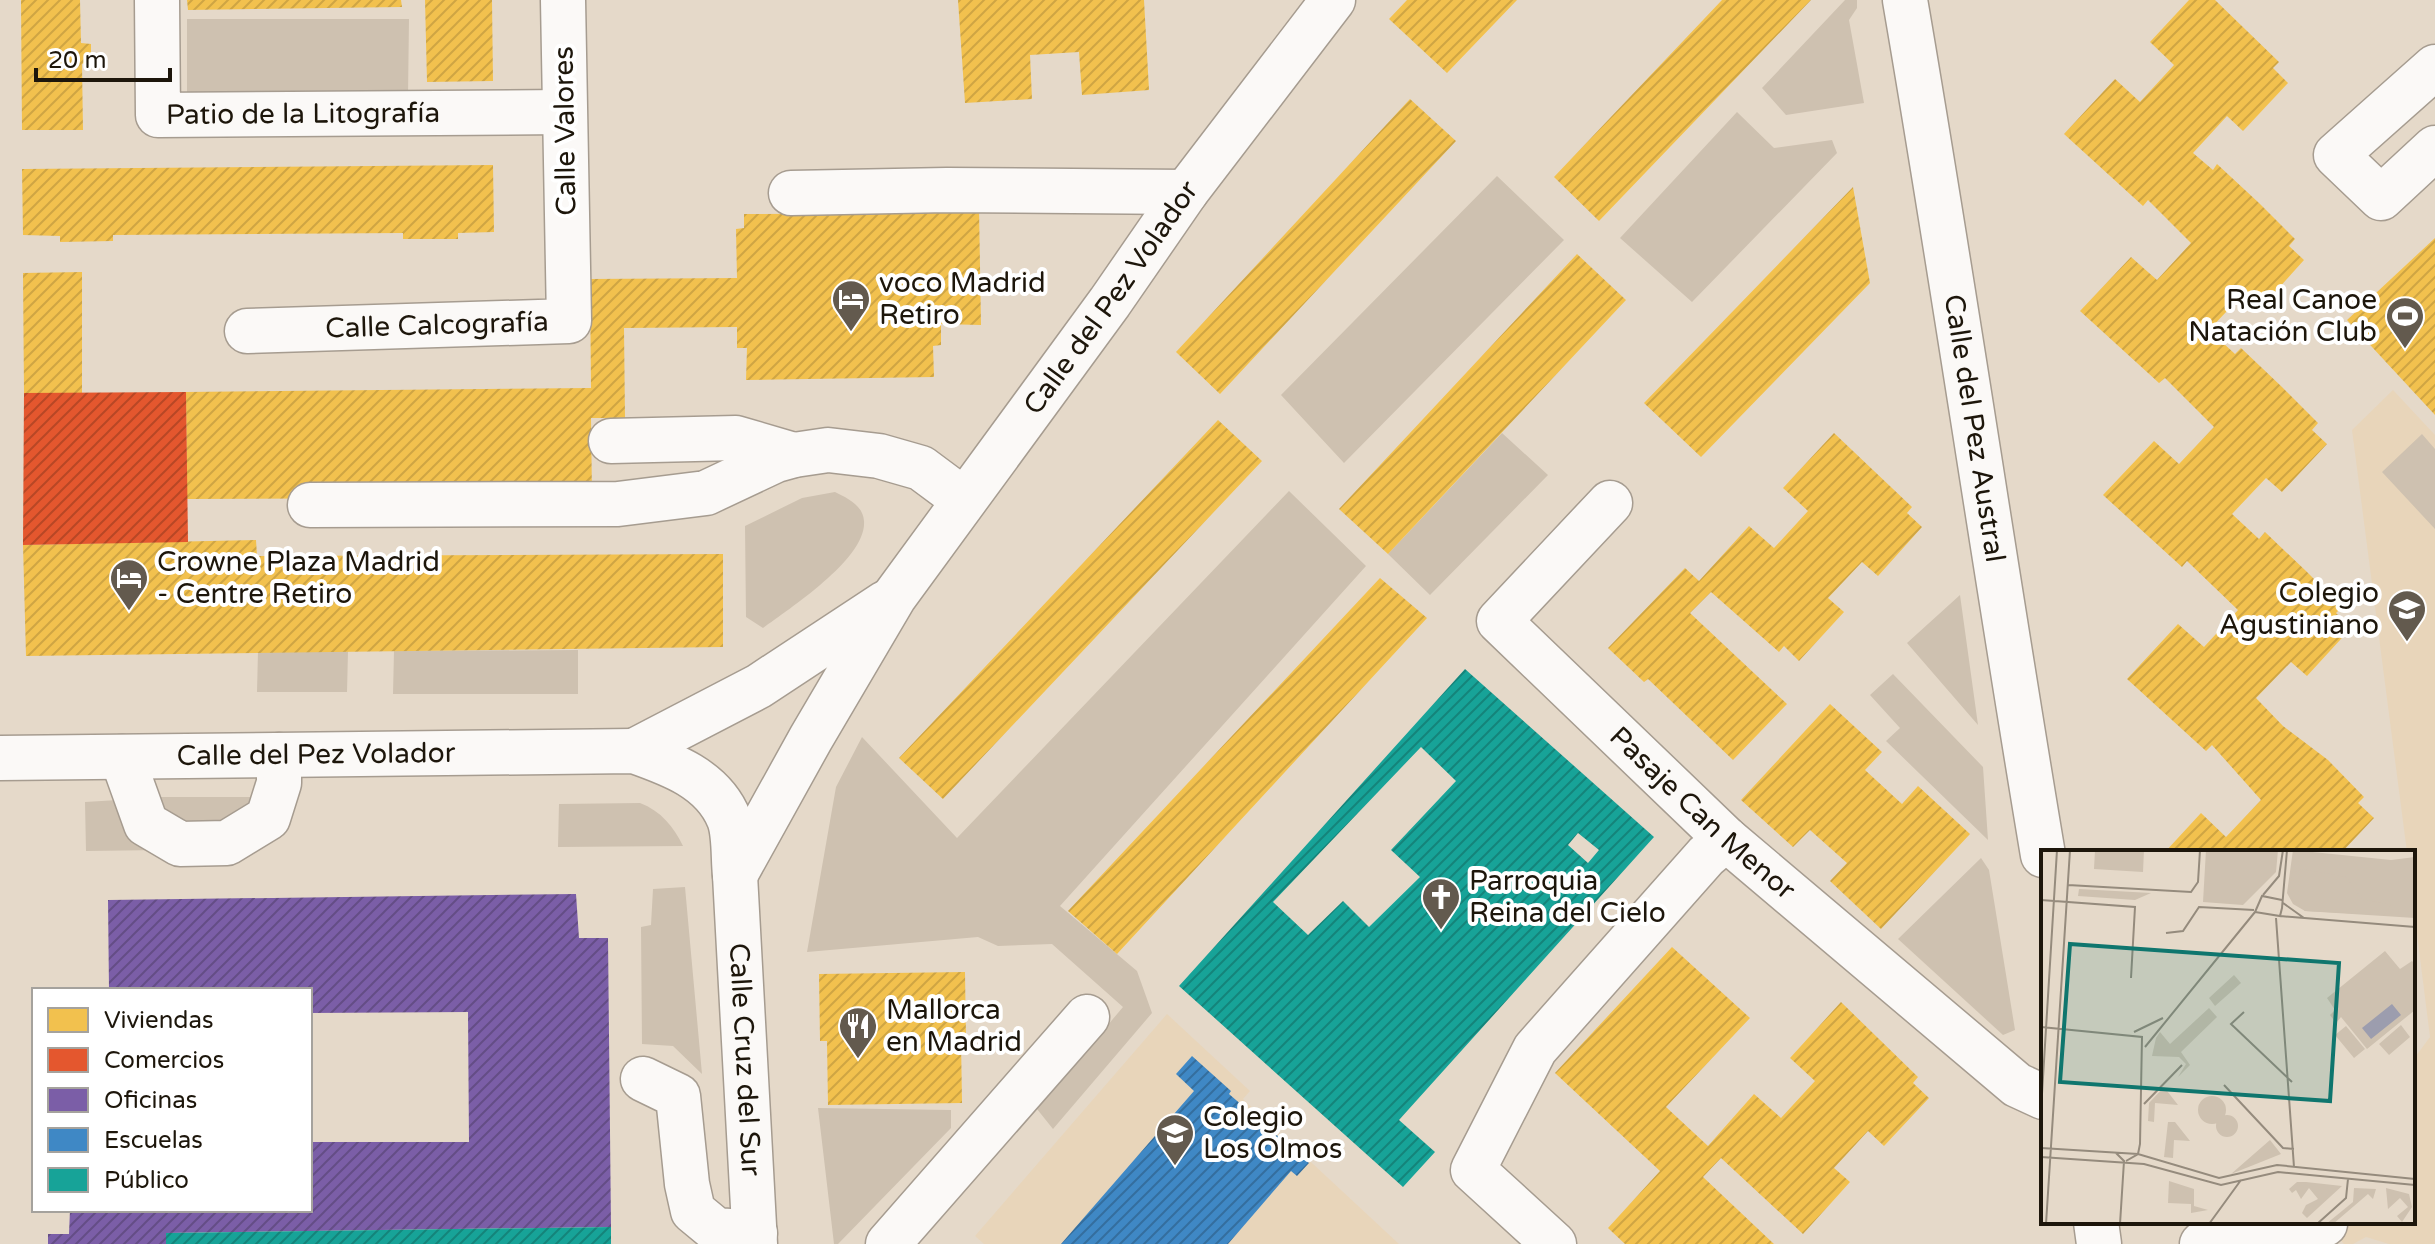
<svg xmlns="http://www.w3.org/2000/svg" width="2435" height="1244" viewBox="0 0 2435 1244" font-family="'Varela Round',sans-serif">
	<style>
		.built { fill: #e8d5ba }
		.garden { fill: #cec1b0 }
		.homes { fill: url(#homes-hatch) }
		.shops { fill: url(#shops-hatch) }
		.offices { fill: url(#offices-hatch) }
		.schools { fill: url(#schools-hatch) }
		.public { fill: url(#public-hatch); fill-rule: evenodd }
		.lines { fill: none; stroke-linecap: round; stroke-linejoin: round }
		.minor-casing { stroke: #a69c90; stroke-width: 47 }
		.minor { stroke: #fbf9f7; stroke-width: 44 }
		.labels { text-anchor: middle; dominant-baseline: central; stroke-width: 8; stroke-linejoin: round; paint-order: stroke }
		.street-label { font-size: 28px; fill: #1d160b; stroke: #fff }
		.poi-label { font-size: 28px; fill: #1d160b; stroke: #fff; text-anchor: start }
		.inset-road { fill: none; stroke: #958b7d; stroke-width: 2 }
		.view { fill: #0f766e; fill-opacity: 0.15; stroke: #0f766e; stroke-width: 4 }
		.inset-edge { fill: none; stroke: #1d160b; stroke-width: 4 }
	</style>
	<defs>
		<pattern id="homes-hatch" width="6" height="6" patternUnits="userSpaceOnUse" patternTransform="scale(2)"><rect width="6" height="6" fill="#f2c14e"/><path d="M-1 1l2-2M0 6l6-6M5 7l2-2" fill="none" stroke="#cfa543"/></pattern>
		<pattern id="shops-hatch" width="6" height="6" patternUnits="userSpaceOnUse" patternTransform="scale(2)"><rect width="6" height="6" fill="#e4572e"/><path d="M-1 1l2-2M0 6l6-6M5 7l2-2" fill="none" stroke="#b84725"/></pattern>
		<pattern id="offices-hatch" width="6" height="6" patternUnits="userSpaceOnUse" patternTransform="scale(2)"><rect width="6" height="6" fill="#7b5ea7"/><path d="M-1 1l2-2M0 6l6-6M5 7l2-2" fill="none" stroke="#644d86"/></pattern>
		<pattern id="schools-hatch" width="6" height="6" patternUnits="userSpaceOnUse" patternTransform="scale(2)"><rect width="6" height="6" fill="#3f88c5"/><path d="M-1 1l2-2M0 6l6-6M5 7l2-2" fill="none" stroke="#346e9e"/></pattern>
		<pattern id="public-hatch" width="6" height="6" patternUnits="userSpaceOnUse" patternTransform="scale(2)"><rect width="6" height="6" fill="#17a398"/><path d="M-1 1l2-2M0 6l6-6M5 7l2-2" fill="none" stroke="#14847a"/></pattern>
	</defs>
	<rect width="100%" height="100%" fill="#e5d9c9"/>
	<path class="built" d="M2393,390L2435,435V1244H2389L2366,1237L2353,1244H2344L2324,1222H2413V1060L2430,1037L2413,902V852H2407L2352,430Z
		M1167,1014L1250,1091L1243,1099L1399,1244H984L975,1236Z"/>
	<path class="garden" d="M1845,0H1857V8L1849,20L1864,103L1786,115L1762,88Z
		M187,19H409L408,95H187Z
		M1737,112L1774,148L1832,140L1837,153L1692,302L1620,238Z
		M1497,176L1564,240L1344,463L1281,395Z
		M1502,433L1548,475L1430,595L1388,554Z
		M2422,434L2435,449V529L2382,472Z
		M1289,491L1366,566L1060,906L1137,971L1152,1013L1053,1129L1037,1109L1123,1007L1052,944L998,946L978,937L807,952L836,787L862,737L957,838Z
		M835,492C847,498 863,505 864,521C867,558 790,608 763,628L746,617L745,526L802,498Z
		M1960,595L1978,725L1907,643Z
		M578,650V694H393L394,651Z
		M258,651H348L347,692H257Z
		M1893,674L1983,767L1988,840L1886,741L1900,728L1870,695Z
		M155,797H260L247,822L176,827Z
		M118,800L162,850L86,851L85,802Z
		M640,803C661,811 674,827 683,846L558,847L559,804Z
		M1981,858L1989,870L2015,1030L2003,1035L1898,939Z
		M685,887L702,1074L673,1046L642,1044L641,927L651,925L653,889Z
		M818,1108L951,1110V1128L838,1244H834Z"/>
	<path class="homes" d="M21,0H80L81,43L91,44V60L82,64L83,130H22Z
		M187,0H401L402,7L188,10Z
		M425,0H492L493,81L427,82Z
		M958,0H1144L1149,90L1082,95L1079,52L1030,55L1032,99L965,103Z
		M1407,0H1517L1447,73L1389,19Z
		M1722,0H1811L1599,221L1554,177Z
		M2189,0H2215L2279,62L2273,68L2288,83L2243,131L2227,116L2193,153L2213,170L2217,164L2259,203L2295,239L2289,246L2304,260L2260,309L2244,293L2209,330L2235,354L2241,348L2282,387L2318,423L2312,430L2327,444L2282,492L2266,478L2232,514L2259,539L2265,532L2306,571L2342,607L2336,613L2351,628L2307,676L2291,662L2256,698L2283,726L2328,760L2364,797L2358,803L2374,818L2342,852H2165L2201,813L2226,837L2261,800L2212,745L2206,751L2127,679L2178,624L2204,647L2238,610L2187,561L2182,567L2103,495L2154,441L2179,464L2214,427L2165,378L2159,383L2080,311L2131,257L2157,280L2191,243L2148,200L2143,206L2064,134L2115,79L2140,102L2174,65L2150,42Z
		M1410,99L1456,141L1220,394L1176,352Z
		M493,165L494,232L458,233V239H403V233L113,235V241L60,242V236L23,235L22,169Z
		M1853,187L1870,283L1701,457L1644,403Z
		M937,207H979L981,325L941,324V345L933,346L934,377L746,380L747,348H737V327L624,328L625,418H591L592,497L187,499L186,392L591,388L590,279L737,278L736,229L744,228V214L931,213H936Z
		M2435,238V415L2347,320Z
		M1577,254L1626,300L1388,554L1339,509Z
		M82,272V393H24L23,273Z
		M1218,420L1262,461L943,799L899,758Z
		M1834,433L1912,507L1907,513L1922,527L1878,576L1862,562L1828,598L1844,612L1799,661L1784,646L1779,652L1711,592L1690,613L1787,704L1733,760L1648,679L1644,682L1608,648L1685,568L1699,581L1749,526L1774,548L1808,511L1783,488Z
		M256,540L257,556L723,554V647L26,656L23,545Z
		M1380,578L1427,618L1117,954L1068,911Z
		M1830,704L1882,752L1865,770L1902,804L1918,786L1970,834L1881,929L1830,881L1847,863L1810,830L1793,847L1741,800Z
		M1672,947L1750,1018L1666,1107L1708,1146L1754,1094L1781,1118L1815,1081L1790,1058L1841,1002L1918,1077L1913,1083L1929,1098L1884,1146L1868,1131L1834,1168L1850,1182L1803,1234L1721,1158L1703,1177L1774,1244H1625L1608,1228L1660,1171L1555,1073Z
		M965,972L966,1039H961L962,1103L828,1105L827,1041H820L819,974Z"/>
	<path class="shops" d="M186,392L188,542L23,545L24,393Z"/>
	<path class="offices" d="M576,894L579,938H608L611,1227L166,1233V1244H48V1234H69L70,1210H310V1142H469L468,1012L310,1013V990H109L108,900Z"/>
	<path class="schools" d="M1192,1056L1231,1091L1229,1094L1309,1163L1297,1176L1291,1171L1228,1244H1061L1194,1091L1176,1074Z"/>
	<path class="public" d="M1465,669L1654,837L1399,1120L1435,1152L1403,1187L1179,986ZM1421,747L1456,781L1391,850L1420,877L1369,927L1343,901L1308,935L1273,902ZM1578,833L1599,850L1588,863L1568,845Z
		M611,1227V1244H166V1233Z"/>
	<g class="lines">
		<g class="minor-casing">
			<g id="minor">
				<path id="s1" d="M157,0L158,115L564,112"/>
				<path id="s2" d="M1905,0C1954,285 1995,570 2043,855"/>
				<path d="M2435,67L2336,155L2381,198L2435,148"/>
				<path d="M791,193L947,190L1186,192"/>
				<path id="s3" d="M247,331L569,321L563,0"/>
				<path d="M611,441L736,438L794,455"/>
				<path id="s4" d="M1610,503L1499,621L1726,839L2017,1085L2043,1097"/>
				<path d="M310,505L618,504L706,493L776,460L794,455L828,450L879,456L921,468L964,500"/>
				<path d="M634,751L759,686L885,603"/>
				<path d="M122,757L146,824L180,844L227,843L268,818L279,783V755"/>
				<path id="s5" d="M0,758L634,751C671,764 713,779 729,819C735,835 733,858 735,875L755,1244"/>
				<path id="s6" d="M735,875L811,738L894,597L1110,302L1186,192L1333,0"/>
				<path d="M643,1079L678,1096L687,1184L693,1211L716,1230L755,1233"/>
				<path d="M2096,1222L2099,1244"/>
				<path d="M888,1244L1087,1017"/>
				<path d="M1554,1244L1473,1170L1535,1049L1706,856L1726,839"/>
				<path d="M2202,1244L2278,1235L2325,1224"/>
			</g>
		</g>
		<use href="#minor" class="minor"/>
	</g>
	<defs>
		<g id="hotel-pin" transform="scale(2)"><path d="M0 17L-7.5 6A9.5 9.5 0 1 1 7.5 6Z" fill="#635a4e" stroke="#fff"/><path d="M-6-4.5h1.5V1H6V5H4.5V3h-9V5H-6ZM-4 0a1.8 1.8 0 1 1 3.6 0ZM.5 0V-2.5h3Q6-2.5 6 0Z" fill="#fff"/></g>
		<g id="stadium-pin" transform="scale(2)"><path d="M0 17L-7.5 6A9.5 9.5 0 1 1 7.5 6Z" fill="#635a4e" stroke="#fff"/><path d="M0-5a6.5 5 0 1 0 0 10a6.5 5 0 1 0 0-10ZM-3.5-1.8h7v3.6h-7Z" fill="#fff"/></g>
		<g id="school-pin" transform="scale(2)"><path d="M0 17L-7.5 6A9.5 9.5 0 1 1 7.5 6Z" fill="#635a4e" stroke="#fff"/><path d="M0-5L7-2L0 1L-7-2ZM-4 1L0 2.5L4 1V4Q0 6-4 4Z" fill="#fff"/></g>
		<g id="church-pin" transform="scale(2)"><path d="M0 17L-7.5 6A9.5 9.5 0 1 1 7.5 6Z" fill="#635a4e" stroke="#fff"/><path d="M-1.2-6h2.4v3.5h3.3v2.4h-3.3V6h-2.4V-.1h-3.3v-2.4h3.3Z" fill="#fff"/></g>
		<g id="restaurant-pin" transform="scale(2)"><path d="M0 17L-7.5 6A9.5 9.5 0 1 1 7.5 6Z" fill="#635a4e" stroke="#fff"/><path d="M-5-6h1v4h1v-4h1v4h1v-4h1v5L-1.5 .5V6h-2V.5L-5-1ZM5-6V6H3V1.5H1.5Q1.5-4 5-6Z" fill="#fff"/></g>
	</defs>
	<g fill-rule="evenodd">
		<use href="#hotel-pin" x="851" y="299"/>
		<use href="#stadium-pin" x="2405" y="316"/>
		<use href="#hotel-pin" x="129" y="578"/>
		<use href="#school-pin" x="2407" y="609"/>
		<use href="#church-pin" x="1441" y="897"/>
		<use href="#restaurant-pin" x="858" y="1026"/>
		<use href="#school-pin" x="1175" y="1133"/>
	</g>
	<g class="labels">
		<g class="street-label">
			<text stroke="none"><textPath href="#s1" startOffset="260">Patio de la Litografía</textPath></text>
			<text transform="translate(565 131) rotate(-91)">Calle Valores</text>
			<text stroke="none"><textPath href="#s6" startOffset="690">Calle del Pez Volador</textPath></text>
			<text stroke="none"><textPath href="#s3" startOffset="190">Calle Calcografía</textPath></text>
			<text stroke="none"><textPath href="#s2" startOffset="434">Calle del Pez Austral</textPath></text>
			<text stroke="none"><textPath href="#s5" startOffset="316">Calle del Pez Volador</textPath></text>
			<text stroke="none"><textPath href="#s4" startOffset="442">Pasaje Can Menor</textPath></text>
			<text stroke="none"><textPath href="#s5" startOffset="996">Calle Cruz del Sur</textPath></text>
		</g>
		<g class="poi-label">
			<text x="879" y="283">voco Madrid<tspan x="879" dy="32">Retiro</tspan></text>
			<text x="2377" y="300" text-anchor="end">Real Canoe<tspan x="2377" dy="32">Natación Club</tspan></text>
			<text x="157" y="562">Crowne Plaza Madrid<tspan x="157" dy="32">- Centre Retiro</tspan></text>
			<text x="2379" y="593" text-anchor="end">Colegio<tspan x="2379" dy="32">Agustiniano</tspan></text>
			<text x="1469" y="881">Parroquia<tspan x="1469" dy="32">Reina del Cielo</tspan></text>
			<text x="886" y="1010">Mallorca<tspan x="886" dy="32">en Madrid</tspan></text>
			<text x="1203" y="1117">Colegio<tspan x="1203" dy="32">Los Olmos</tspan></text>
		</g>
	</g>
	<g transform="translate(2041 850)">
		<rect width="374" height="374" fill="#e5d9c9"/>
		<path d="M54,0H103L102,22L53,19ZM252,0L350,10L374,7V68L264,61L252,54L246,43Z" fill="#cec1b0"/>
		<path d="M165,0H237L235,22L202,55L162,52ZM262,19L305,27L321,49L350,55L343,65L264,61L248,46L251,23ZM38,39L110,43L94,50L37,46ZM344,101L359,119L371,111L374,114V160L326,199L300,167L295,173L289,165L294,160L286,148ZM193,125L200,133L174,156L168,148ZM168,158L176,167L140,202L149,215L137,227L145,214L138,207L111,206L115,188L119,182L129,194ZM360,175L369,187L348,205L338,194ZM305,176L324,199L313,208L294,185ZM123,237L137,255L114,253L113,272L107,271L108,253ZM157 260a14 14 0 1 1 28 0a14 14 0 1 1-28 0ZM175 276a11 11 0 1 1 22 0a11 11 0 1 1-22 0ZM127,272H134L149,291L133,290L132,308L123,307ZM229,290L240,304L190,324ZM128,331L153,339V356L167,360L150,363V354L127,353ZM256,332H265L301,336L266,368L261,363L265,355L277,349L268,338L260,349L255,340L251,343L248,339ZM313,338L335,339L332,349L327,344L292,374H285L312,352ZM345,338L368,344L371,357L361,372L356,366L367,357L359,348L347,359Z" fill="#cec1b0"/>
		<path d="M351,154L360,165L330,189L321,178Z" fill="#9c9dae"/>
		<path class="inset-road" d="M27,35L150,42L157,32L159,0M222,45L238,26L242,0M0,50L94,57L90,128M241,50L221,46L214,62L239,66L241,58L246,0M242,53L263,68M239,66L374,77M235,68L253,317M125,83L142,81L158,57L213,60M203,162L190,174L251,232M0,177L101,187L99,294L97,304L85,311M93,182L122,168M104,197L214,62M183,235L242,298L253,299M103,254L141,215M0,260L16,0M0,298L97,304L178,328L236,315L374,329M75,303L83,311L79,374M0,307L103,314L180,335L237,322L374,335M5,374L29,0M168,374L200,330M276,374L305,348L307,329"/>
		<path class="view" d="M29,94L298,113L289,251L19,232Z"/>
		<rect width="374" height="374" class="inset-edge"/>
	</g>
	<rect x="32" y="988" width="280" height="224" fill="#ffffff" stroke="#a5a29d" stroke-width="2"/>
	<rect x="48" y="1008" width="40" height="24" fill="#f2c14e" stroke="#a5a29d" stroke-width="2"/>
	<text x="104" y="1028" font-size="24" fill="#1d160b">Viviendas</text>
	<rect x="48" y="1048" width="40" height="24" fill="#e4572e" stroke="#a5a29d" stroke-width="2"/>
	<text x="104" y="1068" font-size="24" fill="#1d160b">Comercios</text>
	<rect x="48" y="1088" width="40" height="24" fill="#7b5ea7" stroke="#a5a29d" stroke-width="2"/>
	<text x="104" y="1108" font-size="24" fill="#1d160b">Oficinas</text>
	<rect x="48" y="1128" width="40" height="24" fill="#3f88c5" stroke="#a5a29d" stroke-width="2"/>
	<text x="104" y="1148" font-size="24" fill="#1d160b">Escuelas</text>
	<rect x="48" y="1168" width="40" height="24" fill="#17a398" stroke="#a5a29d" stroke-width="2"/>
	<text x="104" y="1188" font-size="24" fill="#1d160b">Público</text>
	<path d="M36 68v12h134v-12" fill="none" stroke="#1d160b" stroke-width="4"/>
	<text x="48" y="68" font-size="24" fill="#1d160b" stroke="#ffffff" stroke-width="6" paint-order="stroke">20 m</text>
</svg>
